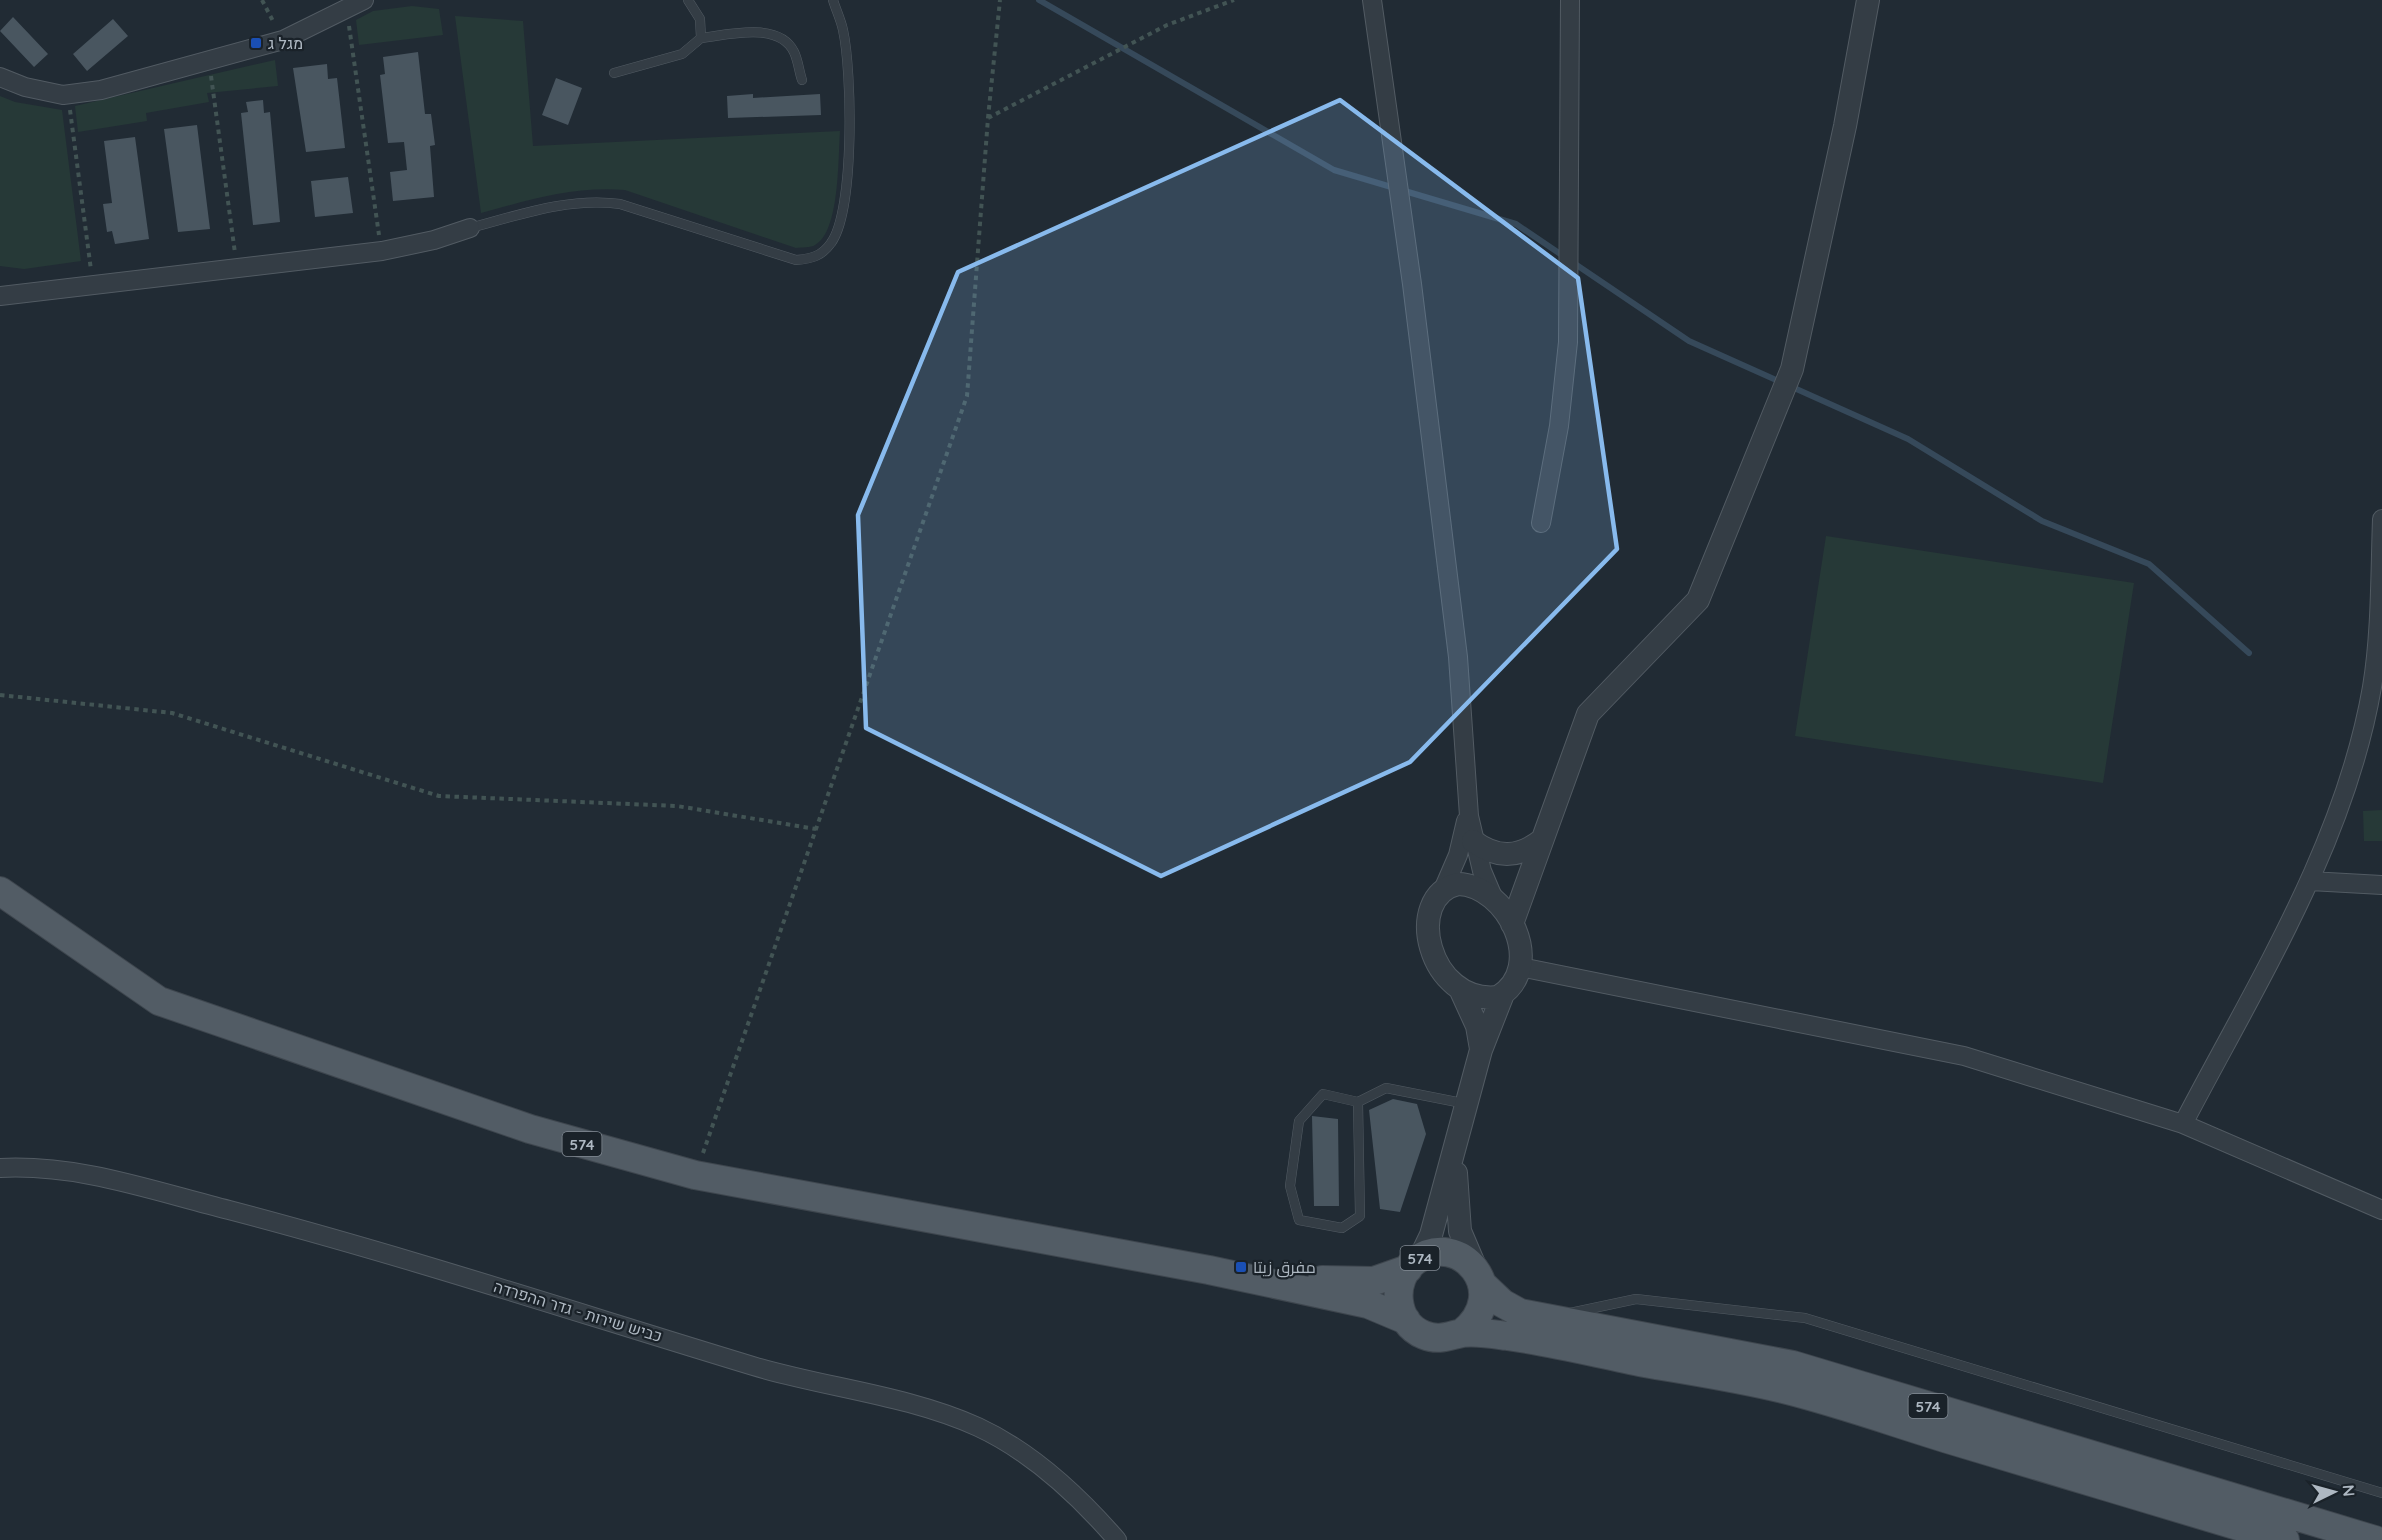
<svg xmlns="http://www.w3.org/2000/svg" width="2382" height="1540" viewBox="0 0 2382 1540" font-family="Quicksand,Cairo,Heebo,sans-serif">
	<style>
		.green { fill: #263937 }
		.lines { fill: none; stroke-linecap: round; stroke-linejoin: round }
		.stream { stroke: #36495a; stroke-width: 6 }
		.building { fill: #495660 }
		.service-casing { stroke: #525b63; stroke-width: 10 }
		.minor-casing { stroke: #525b63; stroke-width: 20 }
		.tertiary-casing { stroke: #525b63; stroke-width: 24 }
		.primary-casing { stroke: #3e464e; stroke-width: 30 }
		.path { stroke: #425454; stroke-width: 4; stroke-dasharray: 4.5 4.5; stroke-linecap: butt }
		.service { stroke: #343d45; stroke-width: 9 }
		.minor { stroke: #343d45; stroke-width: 18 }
		.tertiary { stroke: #343d45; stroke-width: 22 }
		.primary { stroke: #525c65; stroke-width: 28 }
		.marked { fill: #88baed; fill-opacity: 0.2; stroke: #88baed; stroke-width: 4.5; stroke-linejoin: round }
		.transit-dot { fill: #1a4fb4; stroke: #1a2229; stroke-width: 2 }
		.labels { text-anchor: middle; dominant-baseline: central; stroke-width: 4.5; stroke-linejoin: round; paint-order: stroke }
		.shield { fill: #1a2229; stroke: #828b94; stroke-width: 1.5 }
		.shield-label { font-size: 15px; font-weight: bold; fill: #aeb8c2 }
		.poi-label { font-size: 16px; fill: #aeb8c2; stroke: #1a2229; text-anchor: start }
		.street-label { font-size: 16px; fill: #aeb8c2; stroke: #1a2229 }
	</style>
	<rect width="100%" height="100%" fill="#212b34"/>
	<path class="green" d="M412,6L439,9L443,35L359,45L356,20L373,11Z
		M455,16L523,21L533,146L840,131C838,157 840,232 815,245C811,248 801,247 796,248L625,190C574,186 529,200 481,213Z
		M275,60L278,86L207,93L209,102L146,113L147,121L78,132L75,106Z
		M0,96L15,102L62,110L81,261L24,269L0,266Z
		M1826,536L2134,583L2103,783L1795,736Z
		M2382,810V841H2364L2363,811Z"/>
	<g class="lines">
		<path class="stream" d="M1039,0L1334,170L1516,224L1689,341L1908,439L2042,521L2149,564L2249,653"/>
	</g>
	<path class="building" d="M13,17L48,54L34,67L0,31Z
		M113,19L128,36L87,71L73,54Z
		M418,52L425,114H431L435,145L430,146L434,197L393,201L390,172L407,170L404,142L388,143L380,75L385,74L383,57Z
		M327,64L328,79L337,78L345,148L306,152L293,68Z
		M556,78L582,88L568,125L542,115Z
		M753,94V98L820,94L821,115L728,118L727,96Z
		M263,100L264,113L270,112L280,222L253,225L241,113L248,112L246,102Z
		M197,125L210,229L178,232L164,129Z
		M135,137L149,239L115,244L112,231L107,232L103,204L112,203L104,141Z
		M348,177L353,213L315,217L311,181Z
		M1393,1099L1417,1104L1426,1134L1400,1212L1380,1209L1369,1110Z
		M1312,1116L1338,1119L1339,1206H1314Z"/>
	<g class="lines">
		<g class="service-casing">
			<path id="service" d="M701,38C728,35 779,21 794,52C798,60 799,71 802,80
				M614,73L682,54L701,38L700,19L688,0
				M470,228C519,215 569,197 620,204L796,260C811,259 822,256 831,243C855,210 852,71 843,30C841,20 836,10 833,0
				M1358,1102L1323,1094L1299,1121L1290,1186L1299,1220L1342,1228L1360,1216L1358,1102L1386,1088L1467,1104
				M1570,1313L1636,1299L1805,1318L2382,1493"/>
		</g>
		<g class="minor-casing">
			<path id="minor" d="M1372,0L1412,284L1458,657L1469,816L1482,871L1493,897
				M0,77L25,87L63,95L101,90L283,40L364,0
				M0,296L382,251L434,240L470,228
				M1541,523L1559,426L1568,342L1570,0
				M2310,881L2382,885
				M1442,892L1458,855L1466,821
				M1520,967L1964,1056L2183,1124L2382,1210
				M2183,1124C2256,984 2345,844 2372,687C2381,632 2380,574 2382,519
				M0,1168C80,1164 153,1191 229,1210C405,1256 578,1313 753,1366C827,1388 907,1395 978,1427C1032,1452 1078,1495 1117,1540"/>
		</g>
		<g class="tertiary-casing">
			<path id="tertiary" d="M1473,841C1497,859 1519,858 1542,840
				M1458,884C1507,885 1548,967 1498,997C1428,1005 1403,896 1458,884Z
				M1512,924L1588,714L1698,600L1792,369L1845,126L1868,0
				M1461,991L1477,1026L1481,1049
				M1456,1173L1460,1231L1477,1271
				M1420,1258L1431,1235L1481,1050L1503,994"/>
		</g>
		<g class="primary-casing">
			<path id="primary" d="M0,891L159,1001L530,1129L695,1175L1209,1270L1368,1304L1406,1320
				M1322,1280L1374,1281L1408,1269
				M1483,1285L1502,1303L1520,1313L1793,1365L2375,1540
				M1462,1333C1514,1292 1459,1228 1415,1261C1390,1280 1394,1323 1424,1335C1439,1341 1448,1336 1462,1333C1476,1331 1493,1334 1507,1336C1553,1342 1599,1354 1645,1363C1691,1371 1738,1378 1783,1389C1840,1403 1895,1423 1951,1440C2062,1473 2174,1507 2285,1540"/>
		</g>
		<path class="path" d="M262,0L274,23
			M349,26L379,235
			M211,76L235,253
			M70,110L91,270
			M988,118L1167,25L1234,0
			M0,695L172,713L439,796L677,806L816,829
			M703,1153L967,396L988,118L1000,0"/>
		<use href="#service" class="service"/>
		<use href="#minor" class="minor"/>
		<use href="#tertiary" class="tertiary"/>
		<use href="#primary" class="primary"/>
	</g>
	<path class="marked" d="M1340,100L1578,278L1617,549L1410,762L1161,876L866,728L858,515L958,272Z"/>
	<g class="transit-dot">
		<rect x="250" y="37" width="12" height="12" rx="3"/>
		<rect x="1235" y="1261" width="12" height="12" rx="3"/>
	</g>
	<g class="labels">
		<g class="shield">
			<rect x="562.5" y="1132" width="39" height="24" rx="4.5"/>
			<rect x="1400.5" y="1246" width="39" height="24" rx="4.5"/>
			<rect x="1908.5" y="1394" width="39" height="24" rx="4.5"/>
		</g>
		<g class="shield-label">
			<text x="582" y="1144">574</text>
			<text x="1420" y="1258">574</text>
			<text x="1928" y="1406">574</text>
		</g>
		<g class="poi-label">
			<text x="268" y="43">מגל ג</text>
			<text x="1253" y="1267">مفرق زيتا</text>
		</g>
		<g class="street-label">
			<text transform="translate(578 1311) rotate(17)">כביש שירות - גדר ההפרדה</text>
		</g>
	</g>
	<g transform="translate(2334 1492) rotate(85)" stroke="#1a2229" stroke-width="4.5" paint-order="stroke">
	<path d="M0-4.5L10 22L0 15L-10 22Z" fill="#aeb8c2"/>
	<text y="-9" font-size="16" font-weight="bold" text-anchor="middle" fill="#aeb8c2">N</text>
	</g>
</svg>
